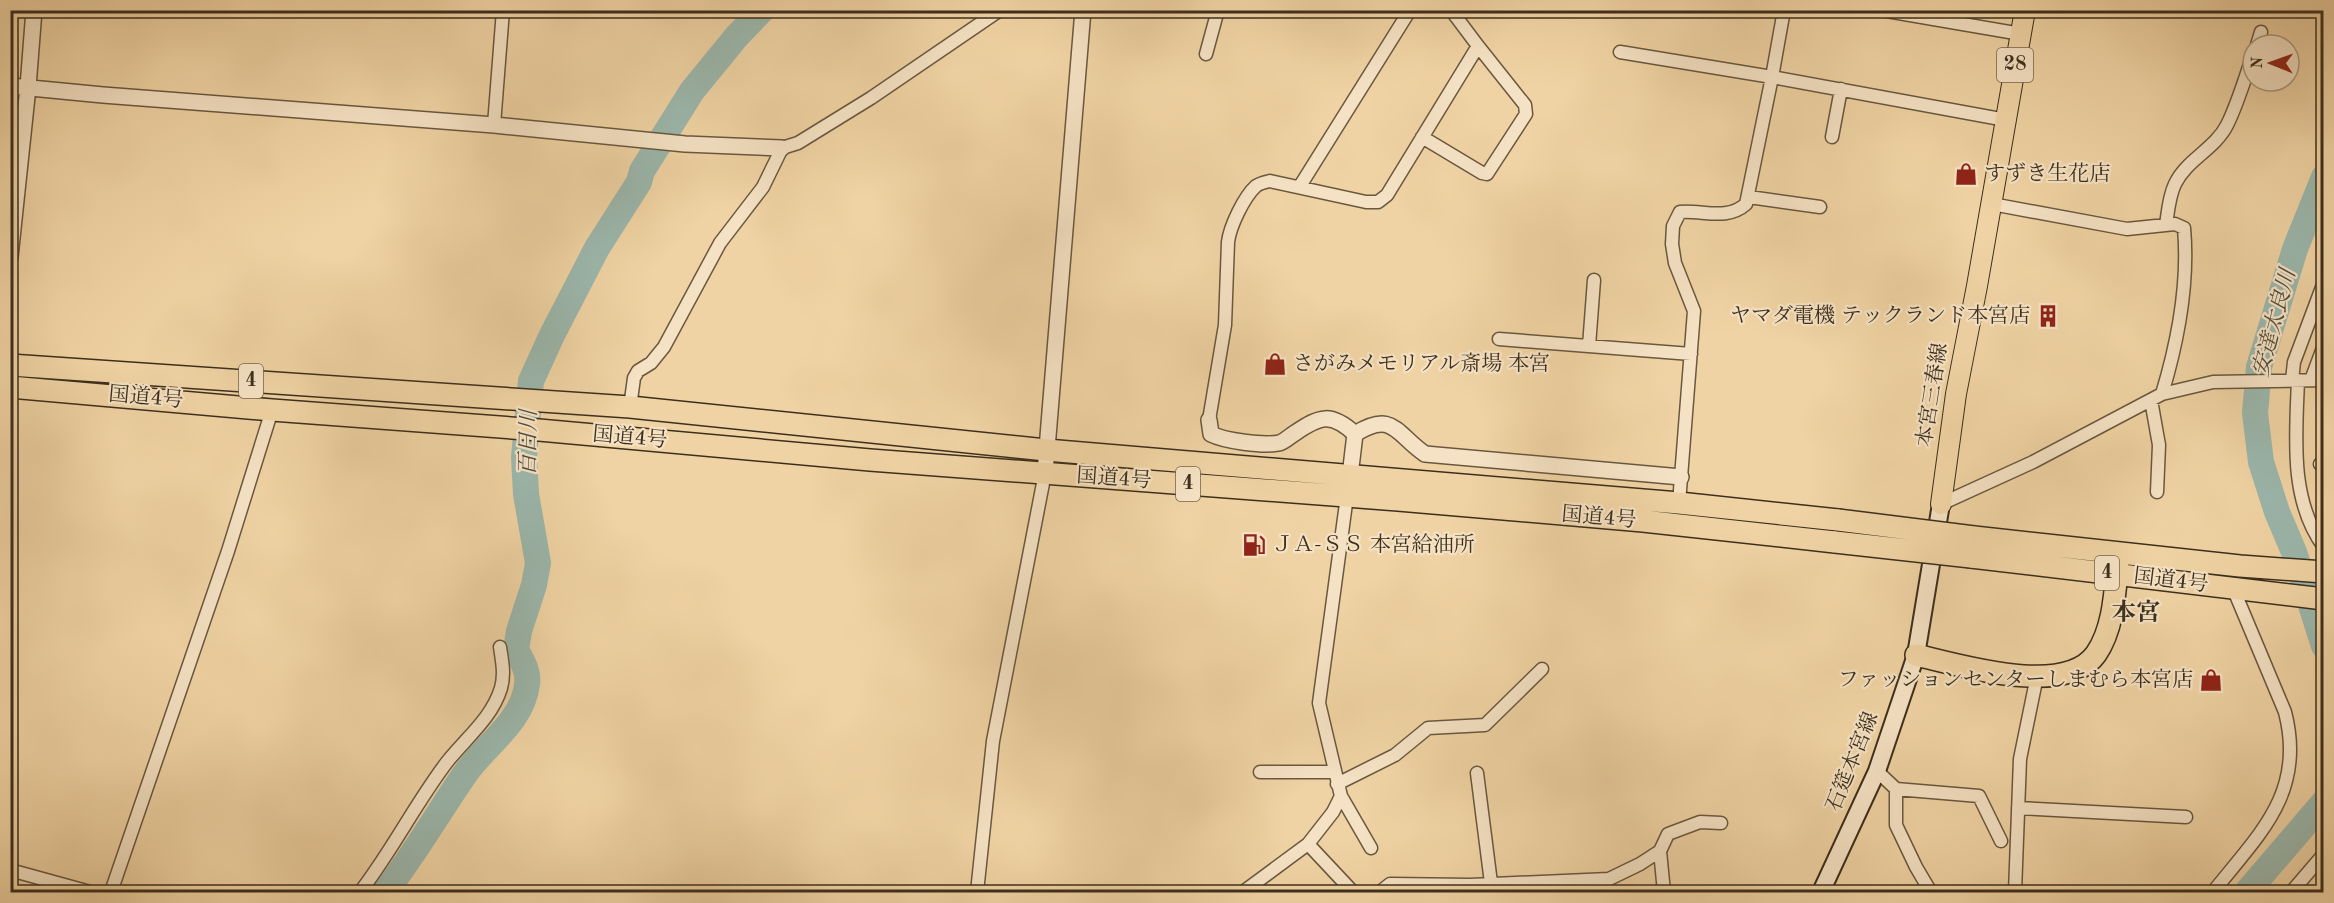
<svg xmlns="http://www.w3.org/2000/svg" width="2334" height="903" viewBox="0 0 2334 903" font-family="'Old Standard TT','Noto Serif JP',serif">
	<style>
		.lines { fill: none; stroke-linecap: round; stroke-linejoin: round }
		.river { stroke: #9bb7ac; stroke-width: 26 }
		.minor-casing { stroke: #69583f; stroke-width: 15 }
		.tertiary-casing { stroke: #69583f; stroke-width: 18 }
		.secondary-casing { stroke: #3c2f1d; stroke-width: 20 }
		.primary-casing { stroke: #3c2f1d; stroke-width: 22 }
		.trunk-casing { stroke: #3c2f1d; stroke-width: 24 }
		.minor { stroke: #f5e2c4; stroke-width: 12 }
		.tertiary { stroke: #f5e2c4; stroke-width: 15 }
		.secondary { stroke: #f5e2c4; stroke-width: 16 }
		.primary { stroke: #f0d3a4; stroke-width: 20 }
		.trunk { stroke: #f0d3a4; stroke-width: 21 }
		.trunk-bridge-casing { stroke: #3c2f1d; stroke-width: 24; stroke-linecap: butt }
		.trunk-bridge { stroke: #f0d3a4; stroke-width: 21 }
		.labels { text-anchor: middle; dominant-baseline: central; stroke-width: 4.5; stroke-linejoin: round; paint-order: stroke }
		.shield { fill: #f5e2c4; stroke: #74654f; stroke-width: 1.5 }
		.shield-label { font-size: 20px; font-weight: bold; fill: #3c2f1d }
		.poi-label { font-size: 21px; fill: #3c2f1d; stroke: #f5e2c4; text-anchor: start }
		.street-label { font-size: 21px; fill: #3c2f1d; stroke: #f5e2c4 }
		.water-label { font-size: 22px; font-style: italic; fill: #4f4a3a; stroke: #f5e2c4 }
		.quarter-label { font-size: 24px; font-weight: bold; fill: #3c2f1d; stroke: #f5e2c4 }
	</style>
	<rect width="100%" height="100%" fill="#f0d3a4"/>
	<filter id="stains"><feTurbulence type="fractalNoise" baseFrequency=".00333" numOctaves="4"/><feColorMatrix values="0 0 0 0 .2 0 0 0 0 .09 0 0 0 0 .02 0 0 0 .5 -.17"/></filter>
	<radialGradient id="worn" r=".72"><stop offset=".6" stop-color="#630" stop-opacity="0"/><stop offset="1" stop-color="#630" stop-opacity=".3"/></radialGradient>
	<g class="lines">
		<path class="river" d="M2324,177L2295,249L2259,367L2255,413L2261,462L2277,512L2294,552L2324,646
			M385,892C414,855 438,813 465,774C485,745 523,722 527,684C529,671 522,661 516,650L519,631L534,585L538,563L526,494L524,457L531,381L552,335L597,248L639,182L642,171L692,91L737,36L762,10
			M2247,892L2324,802"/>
		<g class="minor-casing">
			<path id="minor" d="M1881,10L2021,34
				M2257,45L2261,32
				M1620,52L1772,77L1784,10
				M1206,54L1218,10
				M494,125L503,10
				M1422,137L1482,173L1487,174L1526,114L1525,105L1478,46
				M1832,137L1841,89
				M1300,186L1410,10
				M1749,197L1820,207
				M1992,204L2127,229L2175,224L2184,228C2189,283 2178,341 2162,394
				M2166,225C2168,211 2169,196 2175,184C2186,160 2215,149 2227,125C2238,103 2245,78 2253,55
				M1499,339L1691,354
				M1589,346L1594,280
				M2292,380L2294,362L2324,282
				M2298,380C2296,435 2289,500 2324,547
				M2311,380L2324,345
				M2151,400L2159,445L2157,492
				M630,407L634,378L638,371L651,363L664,347L720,243L763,187L782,148L798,143L871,98L1000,10
				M1209,420L1225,325L1228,242C1230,226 1244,197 1256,186C1260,183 1266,182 1270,181L1366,202H1378L1387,195L1478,46L1451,10
				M2320,464H2324
				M1679,503L1694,311L1675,263L1672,244L1673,226L1680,212C1703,210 1727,221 1746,204L1772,77L2006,120
				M1941,504L2033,462L2162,394L2213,382L2324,380
				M1877,771L1896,789V825L1916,867L1929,889
				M1260,772H1335
				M1477,773L1491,883
				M1337,784L1395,755L1428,728L1485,725L1542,669
				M1896,789L1979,796L2001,841
				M1341,796L1371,848
				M2018,808L2186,817
				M1308,844L1353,892
				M1660,851L1668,834L1700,822L1721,823
				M10,870L90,892
				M2294,889L2324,854
				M111,892L228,551L272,410
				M360,892C392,851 415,804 447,762C466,738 492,718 501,688C505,674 502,661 500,647
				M977,892L993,741L1045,473
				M1243,892L1308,844L1333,812L1341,796L1319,703L1347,496
				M1380,892L1390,884L1470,885L1609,879L1640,864L1660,851L1664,892
				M2015,892L2020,759L2037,676
				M2213,892C2259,834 2306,793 2285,712L2233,588"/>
		</g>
		<g class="tertiary-casing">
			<path id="tertiary" d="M10,86L103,95L494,125L685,144L782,148
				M10,257L28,87L34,10
				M1209,420L1211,434C1225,441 1263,446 1279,443C1284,442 1290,436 1295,433C1320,416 1331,412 1355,434L1349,484
				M1355,434C1393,410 1396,434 1425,454L1681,477
				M1045,473L1083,10"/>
		</g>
		<g class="secondary-casing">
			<path id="secondary" d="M1821,892L1877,771L1916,655L1941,504"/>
		</g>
		<g class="primary-casing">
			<path id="primary" d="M1941,504L1956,394L1977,286L2025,10"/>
		</g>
		<g class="trunk-casing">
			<path id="trunk" d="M10,365L630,407L1046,450L1679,503L1838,520
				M10,387L272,410L539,430L870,460L1398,500L1643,521L1835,542
				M1974,537L2240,566L2324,572
				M1971,557L2324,599
				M1916,655C1960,665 2065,698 2096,654C2114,628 2115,591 2118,560"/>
		</g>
		<use href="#minor" class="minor"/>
		<use href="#tertiary" class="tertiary"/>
		<use href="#secondary" class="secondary"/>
		<use href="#primary" class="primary"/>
		<use href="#trunk" class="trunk"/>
		<g class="trunk-bridge-casing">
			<path id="trunk-bridge" d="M1838,520L1974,537
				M1835,542L1971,557"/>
		</g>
		<use href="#trunk-bridge" class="trunk-bridge"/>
	</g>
	<defs>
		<g id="shop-bare" transform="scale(1.8)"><path d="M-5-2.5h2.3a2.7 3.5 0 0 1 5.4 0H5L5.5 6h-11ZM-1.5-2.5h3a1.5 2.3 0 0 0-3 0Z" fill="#8f2418" stroke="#f5e2c4" stroke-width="2.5" paint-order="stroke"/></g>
		<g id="building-bare" transform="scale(1.8)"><path d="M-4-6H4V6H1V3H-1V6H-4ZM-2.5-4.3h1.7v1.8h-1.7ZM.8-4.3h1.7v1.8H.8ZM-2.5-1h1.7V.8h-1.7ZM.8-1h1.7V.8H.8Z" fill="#8f2418" stroke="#f5e2c4" stroke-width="2.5" paint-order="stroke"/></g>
		<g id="fuel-bare" transform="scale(1.8)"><path d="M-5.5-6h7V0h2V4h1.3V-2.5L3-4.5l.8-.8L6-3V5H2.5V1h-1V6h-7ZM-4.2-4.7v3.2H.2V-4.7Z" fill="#8f2418" stroke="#f5e2c4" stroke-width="2.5" paint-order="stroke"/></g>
	</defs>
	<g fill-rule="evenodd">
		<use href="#shop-bare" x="1966" y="174"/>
		<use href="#building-bare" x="2048" y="316"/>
		<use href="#shop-bare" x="1275" y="364"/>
		<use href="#fuel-bare" x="1254" y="545"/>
		<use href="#shop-bare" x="2211" y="680"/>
	</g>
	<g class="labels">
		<g class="shield">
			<rect x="1997" y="48" width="36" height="34" rx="4.5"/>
			<rect x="239" y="364" width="24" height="34" rx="4.5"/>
			<rect x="1176" y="467" width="24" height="34" rx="4.5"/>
			<rect x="2095" y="556" width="24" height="34" rx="4.5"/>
		</g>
		<g class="shield-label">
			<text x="2015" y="65">28</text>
			<text x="251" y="381">4</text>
			<text x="1188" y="484">4</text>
			<text x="2107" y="573">4</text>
		</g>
		<g class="poi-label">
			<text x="1984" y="174">すずき生花店</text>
			<text x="2030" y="316" text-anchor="end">ヤマダ電機 テックランド本宮店</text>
			<text x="1293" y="364">さがみメモリアル斎場 本宮</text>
			<text x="1272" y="545">ＪＡ-ＳＳ 本宮給油所</text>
			<text x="2193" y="680" text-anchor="end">ファッションセンターしまむら本宮店</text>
		</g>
		<g class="street-label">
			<text transform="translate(1933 395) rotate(-81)">本宮三春線</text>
			<text transform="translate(146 398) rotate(5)">国道4号</text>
			<text transform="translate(630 438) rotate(5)">国道4号</text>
			<text transform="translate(1114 479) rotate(4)">国道4号</text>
			<text transform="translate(1599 518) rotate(5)">国道4号</text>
			<text transform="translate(2171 581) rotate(7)">国道4号</text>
			<text transform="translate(1853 762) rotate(-68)">石筵本宮線</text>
		</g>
		<g class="water-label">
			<text transform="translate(2275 323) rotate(-75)">安達太良川</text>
			<text transform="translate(529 443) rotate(-89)">百日川</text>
		</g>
		<g class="quarter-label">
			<text x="2136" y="614">本宮</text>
		</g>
	</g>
	<rect width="2334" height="903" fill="none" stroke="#f0d3a4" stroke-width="36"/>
	<rect x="12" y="12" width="2310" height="879" fill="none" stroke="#3c2f1d" stroke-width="3"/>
	<rect x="18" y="18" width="2298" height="867" fill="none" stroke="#3c2f1d" stroke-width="1.5"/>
	<g transform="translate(2271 63) rotate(271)"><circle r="28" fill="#f5e2c4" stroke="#ab9a81" stroke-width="1.5"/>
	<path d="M0-4.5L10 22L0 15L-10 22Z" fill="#8f2418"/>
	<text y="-9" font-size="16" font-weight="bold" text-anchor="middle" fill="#3c2f1d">N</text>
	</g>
	<rect width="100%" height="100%" filter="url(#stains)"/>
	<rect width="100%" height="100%" fill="url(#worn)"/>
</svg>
